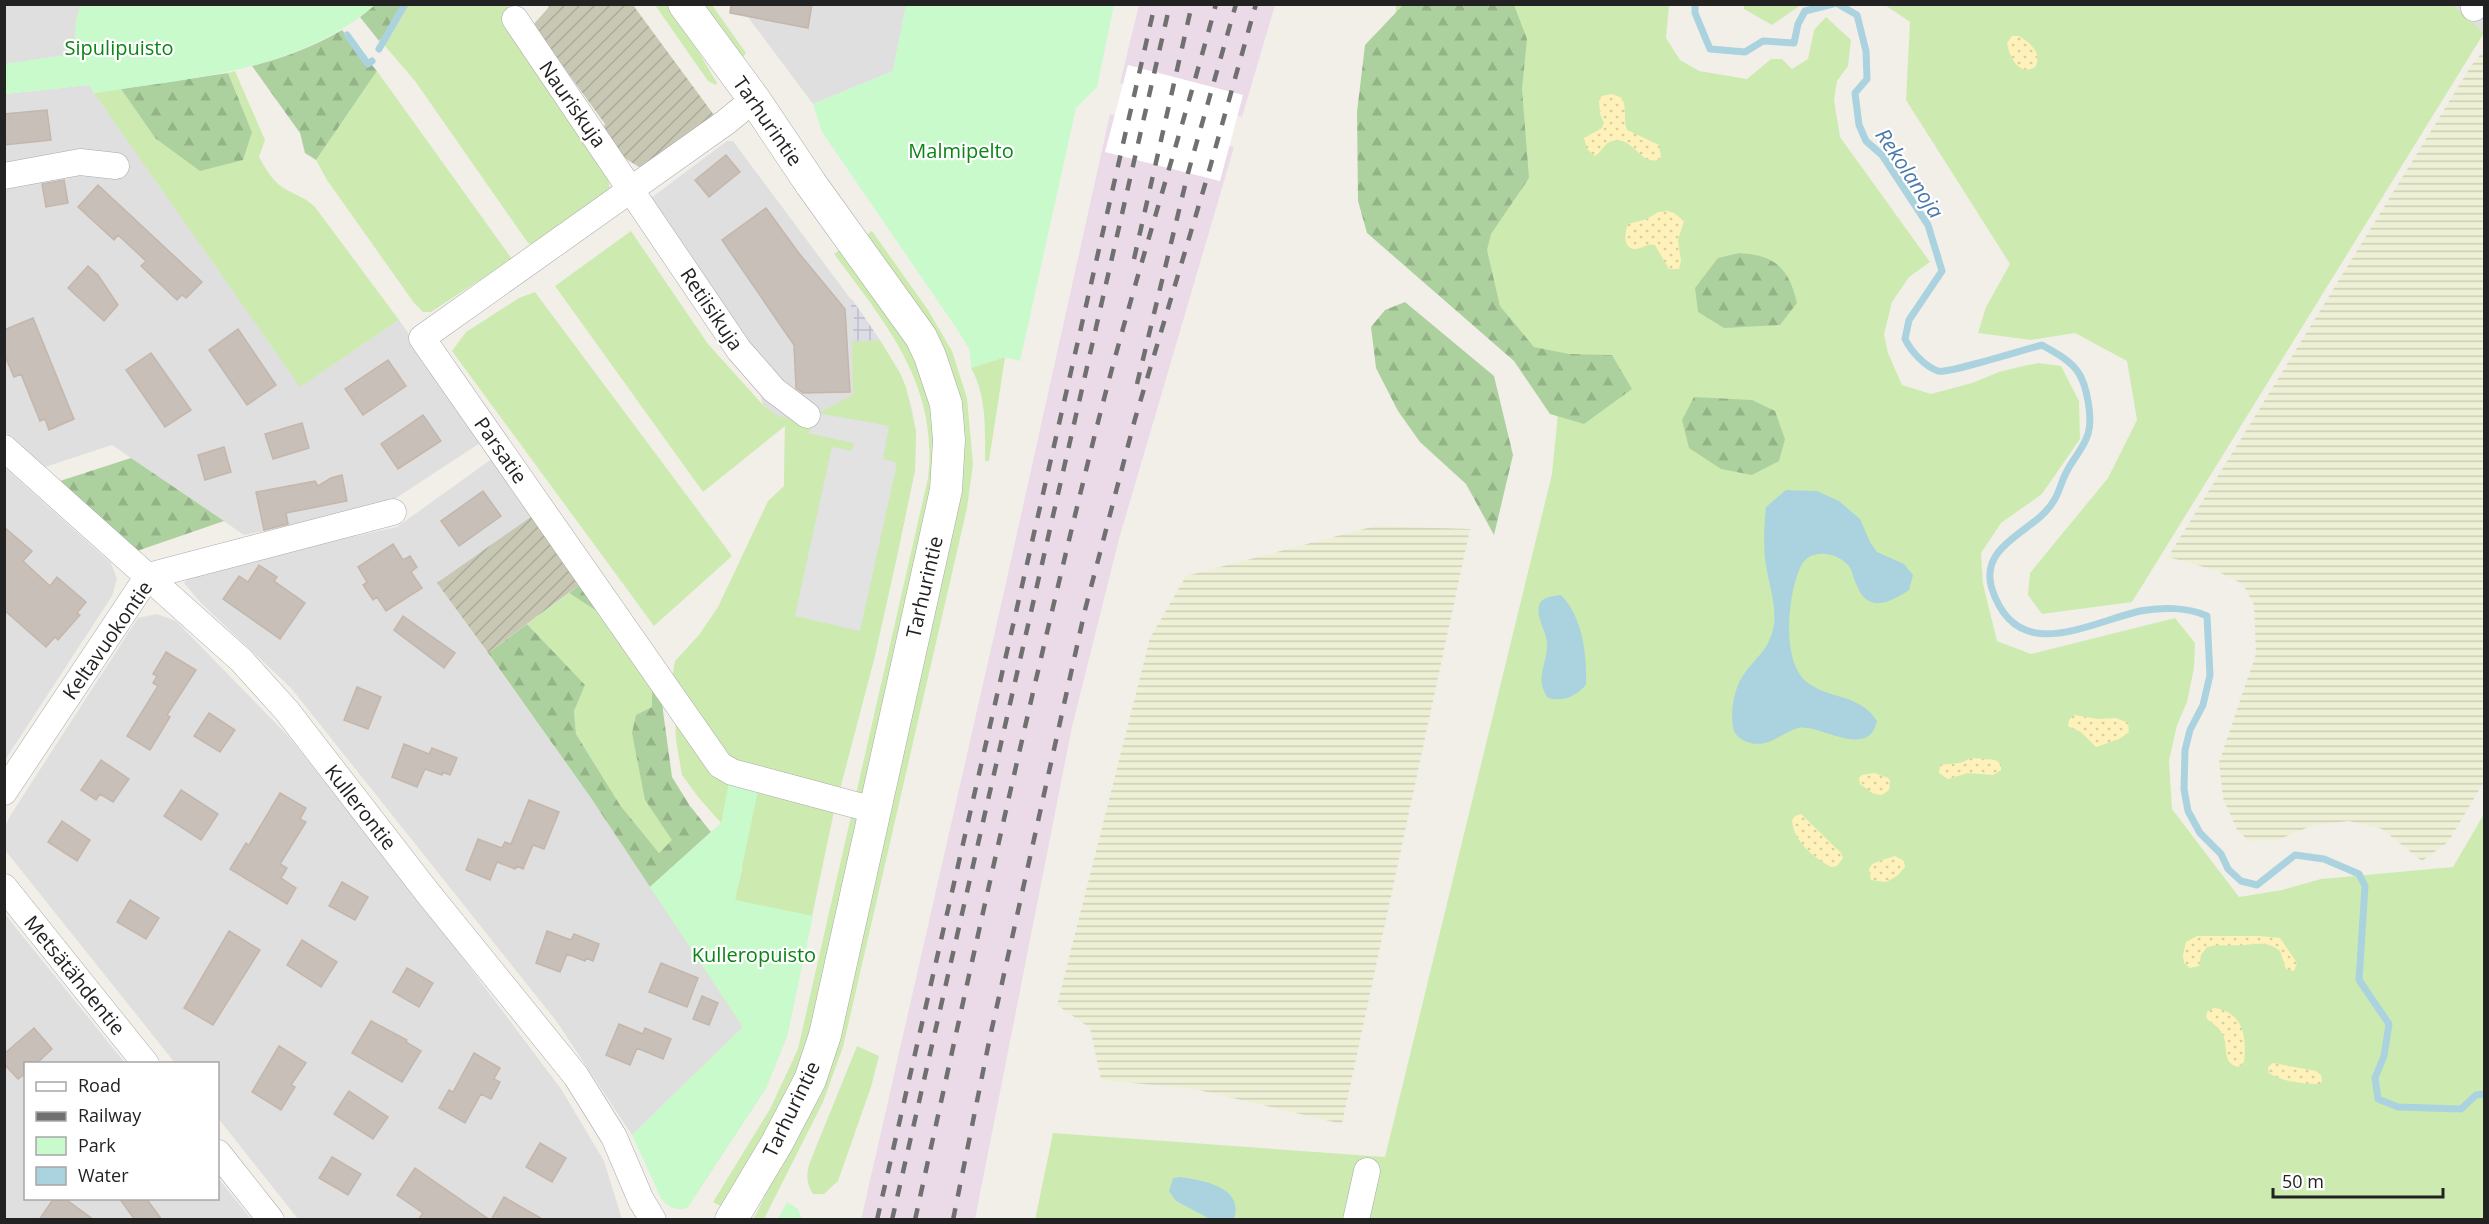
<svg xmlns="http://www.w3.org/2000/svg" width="2489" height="1224" viewBox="0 0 2489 1224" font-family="'Open Sans',sans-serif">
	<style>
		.residential { fill: #e0dfdf }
		.industrial { fill: #ebdbe8 }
		.construction { fill: url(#construction-furrows) }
		.farmland { fill: url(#farmland-rules) }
		.grass { fill: #cdebb0 }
		.forest { fill: url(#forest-firs) }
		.sand { fill: url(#sand-dots) }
		.park { fill: #c8facc }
		.parking { fill: #e2e2e2 }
		.plaza { fill: url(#plaza-grid) }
		.water { fill: #aad3df }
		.pier { fill: #fff }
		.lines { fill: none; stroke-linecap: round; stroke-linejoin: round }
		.stream { stroke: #aad3df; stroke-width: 7 }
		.building { fill: #c7bfb8; stroke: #c4b6ab; stroke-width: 1.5 }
		.minor-casing { stroke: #a9a9a9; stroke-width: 27 }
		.tertiary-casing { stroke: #a9a9a9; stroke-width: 33 }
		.minor { stroke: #fff; stroke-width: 26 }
		.tertiary { stroke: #fff; stroke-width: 32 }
		.rail { stroke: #707070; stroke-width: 4.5; stroke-dasharray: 12 12; stroke-linecap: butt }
		.labels { text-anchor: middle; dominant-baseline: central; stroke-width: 4.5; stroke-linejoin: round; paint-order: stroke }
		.park-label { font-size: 20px; fill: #0c8416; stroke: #fff }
		.street-label { font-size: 20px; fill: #222; stroke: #fff }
		.water-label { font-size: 21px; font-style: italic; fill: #4a7aab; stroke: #fff }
	</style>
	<defs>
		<pattern id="construction-furrows" width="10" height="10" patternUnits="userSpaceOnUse" patternTransform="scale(1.5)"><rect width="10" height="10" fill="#c7c7b4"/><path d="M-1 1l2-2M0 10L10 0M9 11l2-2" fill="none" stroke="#abab9a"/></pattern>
		<pattern id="farmland-rules" width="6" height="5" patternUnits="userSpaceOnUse" patternTransform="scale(1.5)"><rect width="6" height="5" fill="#eef0d5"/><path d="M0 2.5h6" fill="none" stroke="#ccceb7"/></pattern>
		<pattern id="forest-firs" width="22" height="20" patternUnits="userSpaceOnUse" patternTransform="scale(1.5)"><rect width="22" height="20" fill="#add19e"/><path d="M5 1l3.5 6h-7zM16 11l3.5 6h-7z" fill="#95b388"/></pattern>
		<pattern id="sand-dots" width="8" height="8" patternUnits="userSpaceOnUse" patternTransform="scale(1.5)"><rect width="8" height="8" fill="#fff1ba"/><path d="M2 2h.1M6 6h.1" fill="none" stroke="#dacea0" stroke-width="1.8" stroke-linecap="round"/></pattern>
		<pattern id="plaza-grid" width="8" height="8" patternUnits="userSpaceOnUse" patternTransform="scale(1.5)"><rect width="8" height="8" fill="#dddde8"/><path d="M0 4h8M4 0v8" fill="none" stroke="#bdbdc7"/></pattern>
	</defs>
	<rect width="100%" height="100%" fill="#f2efe9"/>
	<path class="residential" d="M4,5H81L76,21L75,54L5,64Z
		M739,5H906L893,71L813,104Z
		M2452,5H2484V36V33Z
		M89,85L300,386L399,320L483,441L384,506L244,535L112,445L45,467L5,432V94Z
		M727,141H733L867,321L900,373L911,405L916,432L915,470L895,566L782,635L785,425L763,405L751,353L647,201Z
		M493,458L532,516L438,584L591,798L743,1027L632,1135L557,1022L291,688L202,604L184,583L195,571L397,527Z
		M5,468L111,563L117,579L112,596L5,760Z
		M157,614L176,621L289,737L438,925L561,1089L604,1161L622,1219H298L218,1118V1064L175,1063L5,850L4,829L10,816L138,618Z
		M4,913L125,1063L26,1064V1198H218V1178L251,1219H5Z"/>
	<path class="industrial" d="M1139,5H1275L1242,117L1120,83Z
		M1110,114L1234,147L1119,539L1072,727L975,1219L861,1220L1003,596Z"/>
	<path class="construction" d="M547,5H633L714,115L645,166L639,167L626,159L601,135L605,124L533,25L549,7Z
		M532,516L582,583L488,653L437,583Z"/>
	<path class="farmland" d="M2484,50V782L2448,842L2422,861L2382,829L2349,821L2314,825L2277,840L2249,841L2237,830L2223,798L2219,762L2256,654L2254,605L2243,584L2215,570L2168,557L2471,66Z
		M1375,526L1470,529L1342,1124L1195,1089L1101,1080L1090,1028L1057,1005L1150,638L1186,576Z"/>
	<path class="grass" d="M2452,4L2484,33L2132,602L2042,614L2028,595L2030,573L2108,478L2137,420L2127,361L2075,333L2031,340L1978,333L1986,307L2010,264L1906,100L1910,22L1885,5Z
		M375,5H508L519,48L608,180L610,188L608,193L531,244L528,243L415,81L360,17Z
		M655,5H666L698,51L717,83L716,85L708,81Z
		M701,5H712L746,53L743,57Z
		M1396,5H1669L1666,38L1680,60L1699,71L1747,79L1771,59H1782L1792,69L1808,59L1814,30L1826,17L1851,40L1848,66L1837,81L1834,100L1840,137L1930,262L1909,277L1892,302L1884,334L1888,353L1902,385L1931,394L1972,383L1999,372L2023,366L2039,363L2061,366L2079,401L2080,439L2042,494L2001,523L1981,553L1983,584L1997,641L2031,654L2175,618L2195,643L2194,668L2187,702L2177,725L2169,761L2172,809L2239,897L2282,890L2321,879L2453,867L2484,814V1219L1035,1220L1053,1133L1385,1157L1552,474L1558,413L1521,360L1383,235Z
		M1744,5V4L1801,5L1772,25L1744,9Z
		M235,71L265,140L259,157C266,169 274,184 287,190C298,196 306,198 315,207L399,320L300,387L94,93L121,89L155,138L252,132L228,73Z
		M377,71L512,259L431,312H423L414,303L327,180L316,160Z
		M631,231L708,344L763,405L778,416L815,424L809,433L854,443L853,452L832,447L795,616L897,463L883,459L818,413L853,395L852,341L880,340L900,373L906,387L916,432L915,470L895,566L874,660L833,816L787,1036L766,1088L687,1208C675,1210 669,1208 661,1198L706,1063L743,1027L650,887L735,898L742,869L721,823L699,798L682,775L676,740L673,672L675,661L699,635L718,607L768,501L784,486L785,426L703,492L555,286Z
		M872,231L928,310L952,351L967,398L973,464L967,508L843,1047L823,1102L764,1219L753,1220L795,1136L962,483L964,449L866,235Z
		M841,249L914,352L934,408L937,478L811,1038L790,1092L722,1207L713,1202L770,1109L798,1049L928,478C939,385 886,324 834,254Z
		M535,292L732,556L654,626L452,351L466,332L519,298Z
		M1005,357L989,461H985C985,430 987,396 971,368Z
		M569,593L638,638L652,682V707L645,800L673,840L659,853L620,805L576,734L574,711L584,685L527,624Z
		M857,1046L879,1056L871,1087L838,1181L824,1194H813C806,1183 806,1174 810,1162Z"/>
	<path class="forest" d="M375,5H409L379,41L360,17Z
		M1403,5H1514L1527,39L1522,89L1529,178L1491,234L1487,250L1500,306L1534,347L1569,354L1612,355L1632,389L1584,424L1550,414L1514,361L1367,233L1358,201L1357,112L1365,45Z
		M342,30L377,71L316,160L305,153L300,133L252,66C283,58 313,47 342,30Z
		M228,73L252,132L243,160L200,171L155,138L121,89Z
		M1739,253C1775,255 1789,268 1797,303L1780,325L1724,328L1698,312L1695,288L1718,258Z
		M1405,302L1494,376L1513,455L1494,535L1466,484L1420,442L1398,411L1376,368L1371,327L1385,310Z
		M1694,397L1752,400L1775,411L1785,439L1779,461L1752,475L1721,469L1689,448L1682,420Z
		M131,458L224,521L137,551L60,481Z
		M582,583L641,634L656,652L659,664L663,711L672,777L690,806L711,832L650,887L591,798L488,653L527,624L585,685L574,711L576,734L620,805L659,853L672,840L645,800L632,733L636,715L652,707V682L638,638L569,593Z"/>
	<path class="sand" d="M2012,36H2019C2030,42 2043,54 2035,67C2019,77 2009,56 2007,43Z
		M1612,94L1622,98C1627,109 1623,119 1627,130L1659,145L1661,158C1641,170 1635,135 1612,141C1604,143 1602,152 1595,156L1587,149L1584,138L1602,128L1604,123L1600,114L1599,100L1602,96Z
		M1667,211L1674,213L1684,221L1678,240L1681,261L1679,269H1669L1655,245C1646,243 1643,249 1635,249C1622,248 1625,233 1628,224L1647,219L1658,212Z
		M2074,715L2098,719L2116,718L2128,723L2129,732L2119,739L2096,747L2081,732L2068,726L2069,720Z
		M1972,758L1996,760L2001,765V770L1993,775L1968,773L1948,779L1939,773L1940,765L1960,763Z
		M1874,773L1888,778L1890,781L1889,790L1882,795L1874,794L1860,784L1859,778L1862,775Z
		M1801,814L1841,853L1843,858L1837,866L1831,867C1813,857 1794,842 1792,820L1795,816Z
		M1895,856L1904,861L1905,867L1897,876L1886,882L1871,880L1869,869L1872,864L1882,860Z
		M2197,936H2259L2280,938L2297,963L2294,971L2286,969L2280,951C2267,941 2259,944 2244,945C2231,946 2220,944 2207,947L2201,955L2199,966L2190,968L2184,963L2183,955L2186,942Z
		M2214,1008C2243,1012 2247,1036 2244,1062L2238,1067C2221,1062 2229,1048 2223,1035C2220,1028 2212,1023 2206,1018L2207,1012Z
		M2273,1063L2316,1071L2321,1075L2322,1081L2320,1084C2303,1084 2283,1082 2269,1073L2268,1067Z"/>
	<path class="park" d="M81,5V4L375,5C296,72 193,78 94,93L89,85L5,94V64L74,54L76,21Z
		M906,5H1114L1097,87L1076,108L1020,361L1005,357L971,368L970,351L959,332L822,132L813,104L893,71Z
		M729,783L758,791L735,900L813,916L787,1036L766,1088L687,1208C675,1210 669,1208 661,1198L632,1135L743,1027L650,887L721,823Z
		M787,1202L798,1209L802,1219H778Z"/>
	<path class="parking" d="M818,413L889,426L883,459L897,463L860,631L795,616L832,447L852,451L854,443L808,433L815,424Z"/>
	<path class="plaza" d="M851,298L867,321L880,340L852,341L854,321V315H851Z"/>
	<path class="water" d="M1786,490L1817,491L1839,501L1860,519L1870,542L1877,552L1904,564L1913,575L1909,590C1891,602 1868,614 1857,586C1854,580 1852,569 1848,565C1836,552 1810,548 1801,566C1788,592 1780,663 1808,683C1832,700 1860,694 1877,721C1869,761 1818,723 1798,728C1779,734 1769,749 1747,742C1742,740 1736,736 1734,731C1729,715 1734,687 1744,674C1756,657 1768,651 1773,629C1778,611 1769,584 1766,566C1763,546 1764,527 1766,507Z
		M1561,595C1583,617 1587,656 1586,685C1574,697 1564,702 1548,698C1534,678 1547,666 1547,644C1547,631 1534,616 1540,603C1544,596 1554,596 1561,595Z
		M1181,1177C1205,1181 1244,1187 1234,1219H1210L1176,1201L1169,1191L1173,1178Z"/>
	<path class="pier" d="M1128,65L1243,95L1220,181L1105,152Z"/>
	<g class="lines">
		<path class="stream" d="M1695,4V13L1710,49L1745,52L1763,41L1794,43L1798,24L1805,11L1833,4
			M1838,4L1857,15L1866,51L1867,79L1855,93L1859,125L1866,141L1882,155L1928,225L1942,271L1909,320L1905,339C1911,351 1924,366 1938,371C1947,374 2026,349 2042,345C2054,352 2070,360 2078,372C2087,385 2093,419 2088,434C2084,448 2072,460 2066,473C2061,482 2059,494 2053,502C2035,532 1978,544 1992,589C2017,666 2088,623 2140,611C2161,607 2188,607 2207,616L2210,675L2203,705L2190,730L2185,750L2184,789L2188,811L2200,833L2221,854L2228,869L2241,881L2257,885L2295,855L2324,859L2359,874L2365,886L2359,980L2389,1024L2384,1056L2375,1078L2378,1099L2398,1107L2461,1109L2476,1095L2484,1094
			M347,35L368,64L372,61
			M379,49L405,4"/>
	</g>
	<path class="building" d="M731,4H812L808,28L730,13Z
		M47,110L51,140L4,145V114Z
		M726,155L740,172L709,197L695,180Z
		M64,180L68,203L46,207L42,184Z
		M98,185L202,282L186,298L182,295L177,300L141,266L146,261L118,235L114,240L78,207Z
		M766,208L798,252L845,309L850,392L803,393L796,388L794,345L722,240Z
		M88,266L98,275L118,305L104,321L68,288Z
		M33,318L74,419L49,430L45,419L40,421L21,374L14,377L4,354V330Z
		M238,329L276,385L247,405L209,350Z
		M151,353L191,410L165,427L126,370Z
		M388,360L406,386L363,415L345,389Z
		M423,415L441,441L398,469L381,444Z
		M302,423L309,448L273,459L265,434Z
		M224,447L231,472L205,480L198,455Z
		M342,475L347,501L286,513L288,524L264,530L256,492L315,481L318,486L331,478Z
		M483,491L501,516L459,546L441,521Z
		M4,527L32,551L23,561L50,586L57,577L86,602L77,613L80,615L58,640L55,637L46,647L4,610Z
		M393,544L403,560L410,556L417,567L411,572L422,588L386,611L377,597L373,600L363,585L367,582L358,567Z
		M259,565L277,577L274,581L305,603L280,639L223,599L239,576L248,582Z
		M403,616L455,653L444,668L394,630Z
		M166,652L196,670L167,715L170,717L150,750L127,736L158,686L153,683L157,676L153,674Z
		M357,687L381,697L368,729L344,720Z
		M209,713L235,730L220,752L194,736Z
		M404,744L429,754L432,748L457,758L450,775L443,772L442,775L425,769L417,787L392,777Z
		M101,760L129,779L113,802L100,794L96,800L81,790Z
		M181,790L218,814L201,840L164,816Z
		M280,793L306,808L300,819L306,822L280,864L287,868L281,878L296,888L287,904L230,869L246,843L249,845Z
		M529,800L559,812L544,849L533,845L523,869L517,866L515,869L497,862L490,880L466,870L478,839L502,848L505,842L511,844Z
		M62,821L90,840L77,861L48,842Z
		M342,882L368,897L355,920L329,906Z
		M130,900L159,918L146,939L117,922Z
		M229,931L260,950L213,1025L184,1008Z
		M547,931L571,940L574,934L599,944L593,961L586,958L585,961L567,954L560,972L536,963Z
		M302,940L337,962L321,987L287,965Z
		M661,963L698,978L687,1007L649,992Z
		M407,968L433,983L419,1007L393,992Z
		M702,996L718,1003L709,1025L693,1019Z
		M371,1021L407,1040L406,1042L421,1051L402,1082L352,1053Z
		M619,1024L643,1034L645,1028L671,1039L663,1059L637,1048L630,1065L606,1055Z
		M34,1028L52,1049L36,1064H26V1073L18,1079L4,1064V1054Z
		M279,1046L306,1063L291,1085L295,1087L281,1110L252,1092Z
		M474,1053L500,1068L494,1079L500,1082L491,1099L481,1094L465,1123L439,1108L449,1090L453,1092Z
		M349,1091L388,1117L373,1139L334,1114Z
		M540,1143L566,1158L552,1182L526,1167Z
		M332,1157L361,1174L348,1195L319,1178Z
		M415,1168L490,1220H418L423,1213L397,1195Z
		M504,1197L544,1220H491Z
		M54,1198H64L94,1220H39Z
		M119,1198H146L162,1220H135Z"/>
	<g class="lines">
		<g class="minor-casing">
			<path id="minor" d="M2474,8L2476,4
				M515,19L739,350L774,390L807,415
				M754,99L726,122L422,338L720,765L732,772L874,810
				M4,176L80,162L116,166
				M4,448L241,660L287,711L427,892L576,1076L614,1137L641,1200L653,1220
				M4,792L148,576L393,512
				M4,887L146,1064
				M218,1153L271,1220
				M1356,1220L1367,1171"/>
		</g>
		<g class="tertiary-casing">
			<path id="tertiary" d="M684,4L754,99L811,184L921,337L930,356L946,404L949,440L946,490L825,1035L810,1080L777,1143L731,1220"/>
		</g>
		<use href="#minor" class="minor"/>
		<use href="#tertiary" class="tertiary"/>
		<path class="rail" d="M1134,259L1192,4
			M1137,384L1188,173L1236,4
			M877,1220L1155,4
			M892,1220L1170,4
			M915,1220C973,957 1030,695 1095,434C1131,290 1177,148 1216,4
			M953,1220L990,1037L1085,610L1135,419L1207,178L1256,4"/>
	</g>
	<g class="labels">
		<g class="park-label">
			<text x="119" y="47">Sipulipuisto</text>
			<text x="961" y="150">Malmipelto</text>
			<text x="754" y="954">Kulleropuisto</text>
		</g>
		<g class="street-label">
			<text transform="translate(573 104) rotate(55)">Nauriskuja</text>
			<text transform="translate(768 121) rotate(55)">Tarhurintie</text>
			<text transform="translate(712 309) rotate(56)">Retiisikuja</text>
			<text transform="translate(501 450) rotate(55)">Parsatie</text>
			<text transform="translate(924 587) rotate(-77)">Tarhurintie</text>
			<text transform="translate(107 640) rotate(-55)">Keltavuokontie</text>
			<text transform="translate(361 807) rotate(52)">Kullerontie</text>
			<text transform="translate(75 975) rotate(51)">Metsätähdentie</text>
			<text transform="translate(791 1109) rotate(-64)">Tarhurintie</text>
		</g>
		<g class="water-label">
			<text transform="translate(1910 173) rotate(56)">Rekolanoja</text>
		</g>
	</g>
	<rect width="2489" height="1224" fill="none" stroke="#222222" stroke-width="12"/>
	<rect x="24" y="1062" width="195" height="138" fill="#ffffff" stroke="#a7a7a7" stroke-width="1.5"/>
	<rect x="36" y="1082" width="30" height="9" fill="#ffffff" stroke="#a7a7a7" stroke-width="1.5"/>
	<text x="78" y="1092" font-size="18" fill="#222222">Road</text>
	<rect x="36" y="1112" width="30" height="9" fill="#707070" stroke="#a7a7a7" stroke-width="1.5"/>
	<text x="78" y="1122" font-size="18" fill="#222222">Railway</text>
	<rect x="36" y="1137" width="30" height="18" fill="#c8facc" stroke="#a7a7a7" stroke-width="1.5"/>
	<text x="78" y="1152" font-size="18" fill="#222222">Park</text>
	<rect x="36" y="1167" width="30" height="18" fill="#aad3df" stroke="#a7a7a7" stroke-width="1.5"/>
	<text x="78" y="1182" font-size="18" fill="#222222">Water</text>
	<path d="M2273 1188v9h170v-9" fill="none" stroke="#222222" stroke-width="3"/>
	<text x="2282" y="1188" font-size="18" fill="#222222" stroke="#ffffff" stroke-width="4.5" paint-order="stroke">50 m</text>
</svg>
